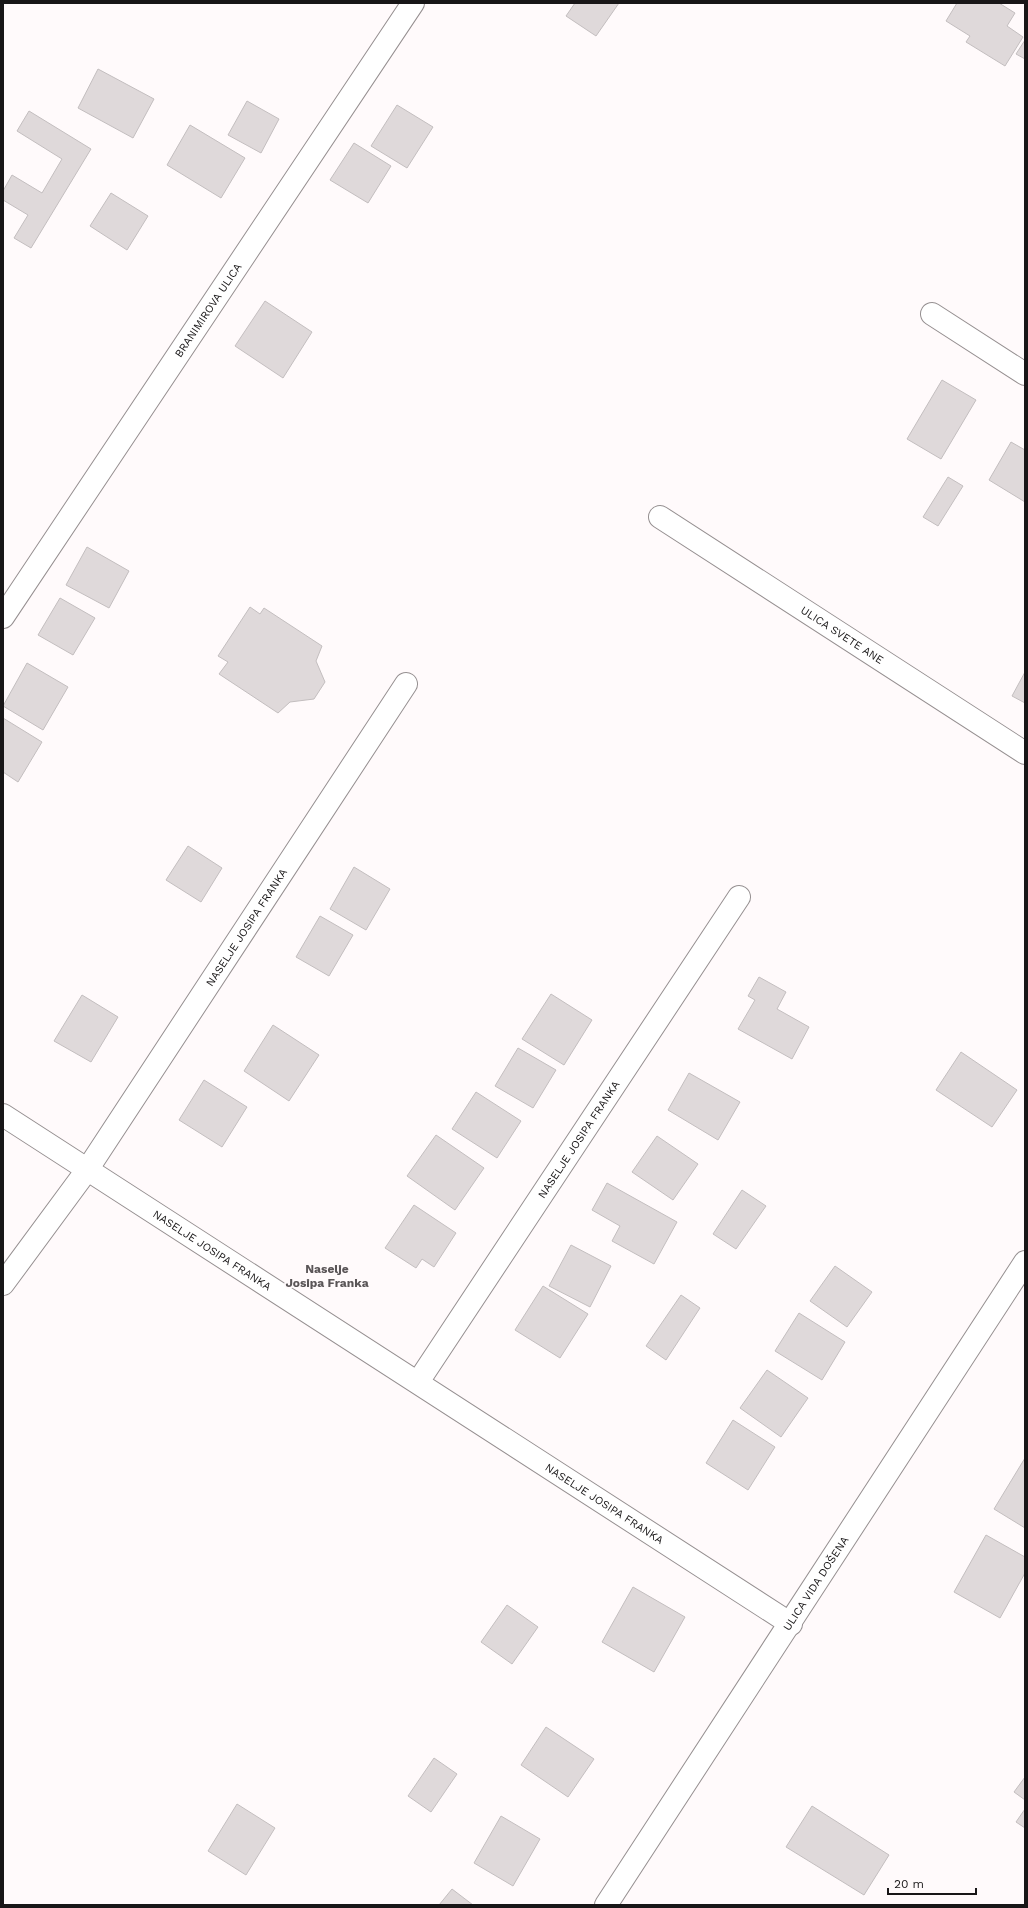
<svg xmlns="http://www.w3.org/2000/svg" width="1028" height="1908" viewBox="0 0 1028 1908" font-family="'Work Sans',sans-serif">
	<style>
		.building { fill: #dfd9da; stroke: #c3bebf }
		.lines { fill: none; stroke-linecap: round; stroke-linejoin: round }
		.street-casing { stroke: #969091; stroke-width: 24 }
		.street { stroke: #fff; stroke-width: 22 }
		.labels { text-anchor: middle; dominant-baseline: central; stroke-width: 3.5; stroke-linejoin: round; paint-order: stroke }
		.street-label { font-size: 11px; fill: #181617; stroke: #fffafb }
		.neighbourhood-label { font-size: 12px; font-weight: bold; fill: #5a5557; stroke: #fffafb }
	</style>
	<rect width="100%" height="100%" fill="#fffafb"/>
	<path class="building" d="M575,3H619L596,36L566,16Z
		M957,3H999L1015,13L1007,26L1023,37L1005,66L966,42L970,36L946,21Z
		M1025,40V59L1016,54Z
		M98,69L154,99L133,138L78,108Z
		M247,101L279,119L261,153L228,135Z
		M397,105L433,127L407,168L371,146Z
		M29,111L91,149L31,248L14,238L28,215L3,200V191L12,175L42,193L62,159L17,131Z
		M190,125L245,158L221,198L167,165Z
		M354,143L391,166L368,203L330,180Z
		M111,193L148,216L127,250L90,226Z
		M265,301L312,332L283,378L235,346Z
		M942,380L976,400L941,459L907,439Z
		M1011,442L1025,450V502L989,480Z
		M948,477L963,486L938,526L923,517Z
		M87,547L129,571L109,608L66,585Z
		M60,598L95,618L73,655L38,635Z
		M250,607L260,614L264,608L322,646L316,661L325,682L314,699L290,702L278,713L219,674L228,662L218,656Z
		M27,663L68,687L43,730L3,706Z
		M1025,672V703L1012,696Z
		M3,718L42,742L18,782L3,772Z
		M188,846L222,868L201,902L166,880Z
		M354,867L390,889L366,930L330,909Z
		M320,916L353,935L329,976L296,957Z
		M759,977L786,992L777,1009L809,1027L792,1059L738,1029L755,1000L748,996Z
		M551,994L592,1020L564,1065L522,1039Z
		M82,995L118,1017L91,1062L54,1041Z
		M273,1025L319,1055L289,1101L244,1071Z
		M518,1048L556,1070L533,1108L495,1086Z
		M961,1052L1017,1090L992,1127L936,1090Z
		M689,1073L740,1102L718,1140L668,1110Z
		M204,1080L247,1107L222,1147L179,1120Z
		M476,1092L521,1121L497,1158L452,1129Z
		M436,1135L484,1168L455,1210L407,1176Z
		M657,1136L698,1164L673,1200L632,1172Z
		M607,1183L677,1222L654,1264L612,1241L620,1226L592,1210Z
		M742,1190L766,1206L736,1249L713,1234Z
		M414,1205L456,1233L434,1267L422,1259L416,1268L385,1248Z
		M571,1245L611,1266L590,1307L549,1286Z
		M835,1266L872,1292L847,1327L810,1301Z
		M543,1286L588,1314L560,1358L515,1330Z
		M681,1295L700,1308L666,1360L646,1346Z
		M799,1313L845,1342L822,1380L775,1351Z
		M767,1370L808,1398L781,1437L740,1408Z
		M733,1420L775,1447L748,1490L706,1463Z
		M1025,1458V1528L994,1509Z
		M986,1535L1025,1557V1573L1000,1618L954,1592Z
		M633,1587L685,1617L654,1672L602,1642Z
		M507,1605L538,1627L512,1664L481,1642Z
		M546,1727L594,1759L568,1797L521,1765Z
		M434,1758L457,1774L431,1812L408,1796Z
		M1025,1777V1800L1014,1792Z
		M237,1804L275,1828L246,1875L208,1851Z
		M812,1806L889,1855L864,1895L786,1847Z
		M1025,1809V1828L1016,1822Z
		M501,1816L540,1839L513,1886L474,1863Z
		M452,1889L473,1905H439Z"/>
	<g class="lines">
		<g class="street-casing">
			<g id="street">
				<path d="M932,314L1025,374"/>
				<path id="s1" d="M660,517L1025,753"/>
				<path id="s2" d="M3,617L413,3"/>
				<path id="s3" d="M3,1115L791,1624"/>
				<path id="s4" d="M3,1284L87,1170L406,684"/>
				<path id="s5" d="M418,1382L739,897"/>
				<path id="s6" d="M606,1905L1025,1262"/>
			</g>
		</g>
		<use href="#street" class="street"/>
	</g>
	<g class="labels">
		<g class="street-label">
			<text stroke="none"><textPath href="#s2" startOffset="369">BRANIMIROVA ULICA</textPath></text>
			<text stroke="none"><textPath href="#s1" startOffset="217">ULICA SVETE ANE</textPath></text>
			<text stroke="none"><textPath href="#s4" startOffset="432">NASELJE JOSIPA FRANKA</textPath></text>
			<text stroke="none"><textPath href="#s5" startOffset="291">NASELJE JOSIPA FRANKA</textPath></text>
			<text stroke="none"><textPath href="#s3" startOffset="249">NASELJE JOSIPA FRANKA</textPath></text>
			<text stroke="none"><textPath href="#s3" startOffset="716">NASELJE JOSIPA FRANKA</textPath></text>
			<text stroke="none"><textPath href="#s6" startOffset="384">ULICA VIDA DOŠENA</textPath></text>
		</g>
		<g class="neighbourhood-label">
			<text x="327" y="1269">Naselje<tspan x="327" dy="14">Josipa Franka</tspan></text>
		</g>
	</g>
	<rect width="1028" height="1908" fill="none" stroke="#181617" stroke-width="8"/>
	<path d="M888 1888v6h88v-6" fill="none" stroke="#181617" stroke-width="2"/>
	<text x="894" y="1888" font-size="12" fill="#181617" stroke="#fffafb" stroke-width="3" paint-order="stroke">20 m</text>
</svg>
